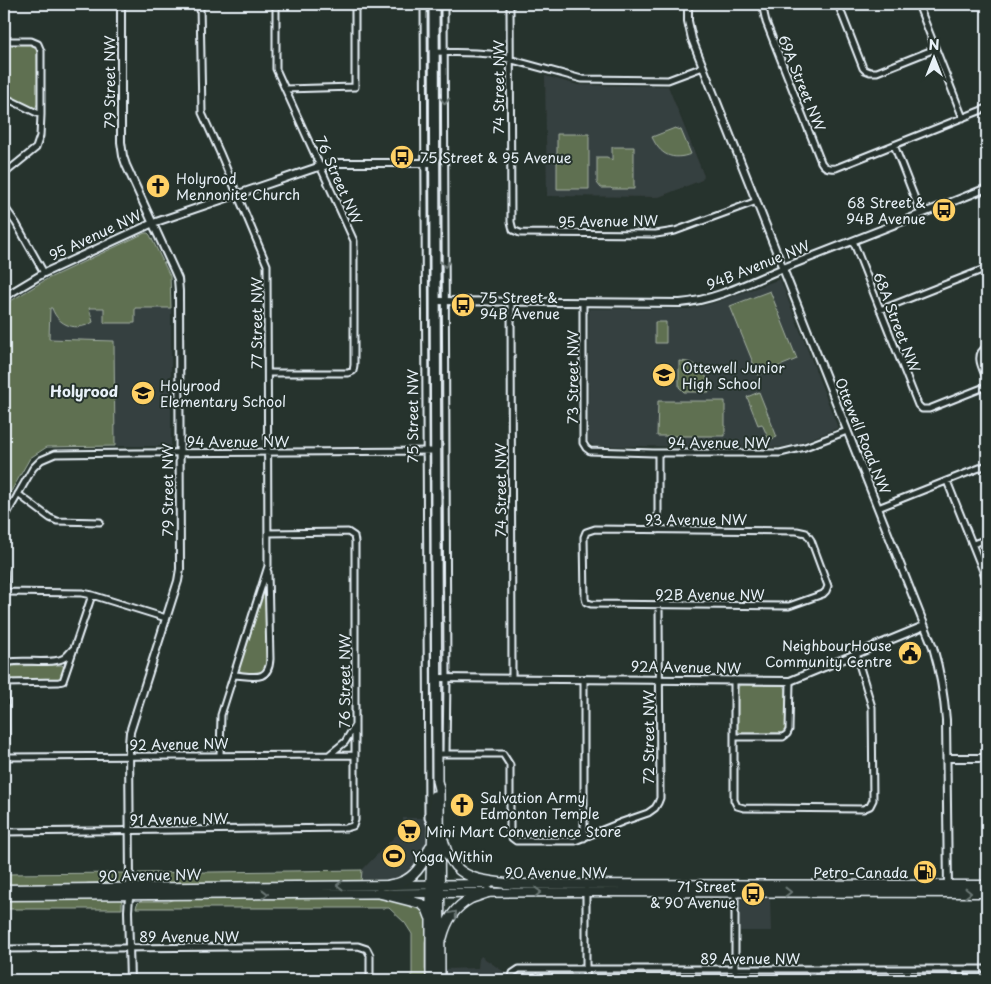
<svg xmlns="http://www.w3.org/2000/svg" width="991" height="984" viewBox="0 0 991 984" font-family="'Playpen Sans',sans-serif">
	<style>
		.built { fill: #363f3f }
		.green { fill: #5e6f51; stroke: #a3b0a4 }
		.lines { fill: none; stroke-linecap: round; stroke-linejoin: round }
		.minor-casing { stroke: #e8f1f8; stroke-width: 9 }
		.tertiary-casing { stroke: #e8f1f8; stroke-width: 10 }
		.secondary-casing { stroke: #e8f1f8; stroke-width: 11 }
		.primary-casing { stroke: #e8f1f8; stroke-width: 12 }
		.minor { stroke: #26332d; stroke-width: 5 }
		.tertiary { stroke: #26332d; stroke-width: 6 }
		.secondary { stroke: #26332d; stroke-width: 8 }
		.primary { stroke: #26332d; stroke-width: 9 }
		.oneway { stroke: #6a7674 }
		.labels { text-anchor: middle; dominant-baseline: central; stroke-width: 4; stroke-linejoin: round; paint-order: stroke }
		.street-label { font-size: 14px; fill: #e8f1f8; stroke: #26332d }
		.poi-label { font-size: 14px; fill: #e8f1f8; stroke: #26332d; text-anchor: start }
		.neighbourhood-label { font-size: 15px; font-weight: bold; fill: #e8f1f8; stroke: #26332d }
	</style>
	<rect width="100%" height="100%" fill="#26332d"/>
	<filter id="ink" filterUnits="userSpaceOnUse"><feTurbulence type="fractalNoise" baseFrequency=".02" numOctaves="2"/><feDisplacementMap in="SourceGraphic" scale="10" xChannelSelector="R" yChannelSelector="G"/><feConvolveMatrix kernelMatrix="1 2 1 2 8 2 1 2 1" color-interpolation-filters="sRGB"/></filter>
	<g filter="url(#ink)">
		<path class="built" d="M545,76L578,85L668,86L704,176L702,180L659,197L547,196Z
			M780,279L838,428L797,444L781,447L594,446L591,444L588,441L589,309H689L714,303Z
			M50,308H171V446H115L114,341L49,339Z
			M403,818H423L429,829L428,845L418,865L405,877L397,879H362V870L403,828Z
			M766,895L770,897L771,931H740V901L742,896Z
			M481,956L507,974V980H443V969L478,968L479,959Z
			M952,973L957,977V980H740V977L742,974Z"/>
		<path class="green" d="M426,4H428L429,153L428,155Z
			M4,44H31L34,46L37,50L38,103L35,108H32L4,94Z
			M675,128L681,130L691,154C672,161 660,155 652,137Z
			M557,134H589V189H557Z
			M612,147H634V189H612L611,188H601L597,183V157H607L612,160Z
			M427,169H428L429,170L430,307L427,308Z
			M145,233H148L150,235L170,276L171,308H135V323H104V308H89L93,322C77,332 58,326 52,308H50L49,339L114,341L115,446L47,447L30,458L4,504V305L47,279Z
			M770,291L797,359L758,375L730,306Z
			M427,311L429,322H430V443H428Z
			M655,322H666V343H655Z
			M679,361C699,362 708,371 709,392H684L679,387Z
			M759,392L777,437L769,440L762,424L758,425L747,397Z
			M658,401H725V436H657Z
			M428,456L430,457L431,736V777L430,789Z
			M265,590H266V669L262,673H242L239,669Z
			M62,665L63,666C66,671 63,677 58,680H11L8,677V669L11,666Z
			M740,685H783L786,689V729L781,733H741L737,730V689Z
			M362,870L361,882L141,885L137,880L138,873Z
			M124,873L125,874L124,879L120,882L88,883L74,886H4V874Z
			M120,896L122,903V909H4V897Z
			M311,896L343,898L395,899L419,904L427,915V931L425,942V969L427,980H412V934L405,923L389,908H136L137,904L140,901H169L180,897Z"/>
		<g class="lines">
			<g class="minor-casing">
				<path id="minor" d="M200,4L202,113L220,153L267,265L268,566L221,715L220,755
					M424,4L428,818L431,825
					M444,4L447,678L446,754
					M510,4L511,222L513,230L520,233L656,234L675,231L757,201
					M762,4L766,22L821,162C824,168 829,169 836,168L987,108
					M838,4L863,68L865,70L870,72H877L935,49
					M918,4L963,118
					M4,41H31L38,44L41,51V115
					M434,52L476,53L490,54L582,79L668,80L703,67
					M285,89L355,87V4
					M4,97L41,115L40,136L36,148L4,174
					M894,145L921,214
					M4,206L16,223L44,273
					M853,241L918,405L922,409H929L987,386
					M511,302L512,678
					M583,303V443L586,448L590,451L653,453H780L805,447L847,431
					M880,310L987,268
					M987,347C973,355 983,369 987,380
					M268,373H348L353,371L354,365V241L276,69V4
					M947,481L987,581
					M18,494L50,518L57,521L100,522
					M878,508L987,465
					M4,519L33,468L41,460L55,454L136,453L436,451
					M595,529L797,531L806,533L811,540L828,586L826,591L823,594L789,606L591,604L586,602L585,598L584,537L586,532Z
					M658,530V453
					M973,544L987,539
					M4,571L5,592
					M4,592L82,593L92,595L166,618
					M234,675C252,676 269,683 270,659L268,572
					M584,679V838
					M734,680V800L737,806L744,808L863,809L870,806L873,800L872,707L856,654
					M5,683V668L10,662C24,659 53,665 64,658C67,656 70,652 73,649
					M734,737H783L787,734L789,730L790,681
					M437,754H503L510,765V831L512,838L516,841H575L622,822L648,813L655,808L658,803L660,798L659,605
					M329,755L345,742L355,725
					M4,757L355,755
					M6,757L5,683L59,682L63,681L92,595
					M4,832L346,828L353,826L355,820V542L354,536L348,532L268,533
					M586,890V980
					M735,890V980
					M4,949L358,946L367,949L370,955V980
					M511,980L513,973L519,969H987
					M961,980V969"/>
			</g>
			<g class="tertiary-casing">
				<path id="tertiary" d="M121,4V142L123,156L126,165L175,272L178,279L179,291L180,569L178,581L130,732L129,744L130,882L128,911L130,980
					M688,4V21L692,39L933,647C940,671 944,695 946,720L948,889
					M4,297L44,273L153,223L315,168L337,163H434
					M435,301L680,303C719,300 755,279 791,265C857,239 922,214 987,188
					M437,678L790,681L924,626
					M947,758H987"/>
			</g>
			<g class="secondary-casing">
				<path id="secondary" d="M506,884L987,885
					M4,889L489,884
					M4,896L586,892L987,893"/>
			</g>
			<g class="primary-casing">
				<path id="primary" d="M434,4L437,781L439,789L440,980
					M442,837C445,844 446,853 451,860C463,881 489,881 511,884
					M389,885C393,884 397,884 401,882C416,877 425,860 430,847
					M379,893L422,904L427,909L430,917
					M442,938C446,922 455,907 470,899C476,896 483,895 489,892
					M431,980V879L434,796"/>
			</g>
			<use href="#minor" class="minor"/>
			<use href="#tertiary" class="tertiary"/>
			<use href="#secondary" class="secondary"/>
			<use href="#primary" class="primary"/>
		</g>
		<defs><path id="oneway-chevron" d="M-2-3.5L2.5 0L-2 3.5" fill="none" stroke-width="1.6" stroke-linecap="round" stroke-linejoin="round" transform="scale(1.25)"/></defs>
		<g class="oneway">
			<use href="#oneway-chevron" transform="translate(445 101) rotate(90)"/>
			<use href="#oneway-chevron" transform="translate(445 264) rotate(90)"/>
			<use href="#oneway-chevron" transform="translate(340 885) rotate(179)"/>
			<use href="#oneway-chevron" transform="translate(538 892) rotate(-1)"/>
			<use href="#oneway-chevron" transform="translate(788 892)"/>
			<use href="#oneway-chevron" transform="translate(968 893) rotate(1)"/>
			<use href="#oneway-chevron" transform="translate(265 894)"/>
			<use href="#oneway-chevron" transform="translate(454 914) rotate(-50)"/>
		</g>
	</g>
	<defs>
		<g id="bus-disc" transform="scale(1.25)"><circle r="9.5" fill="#ffd166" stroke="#26332d"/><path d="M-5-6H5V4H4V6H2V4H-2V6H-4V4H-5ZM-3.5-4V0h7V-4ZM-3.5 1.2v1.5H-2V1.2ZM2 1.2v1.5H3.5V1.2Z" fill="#111"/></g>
		<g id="church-disc" transform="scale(1.25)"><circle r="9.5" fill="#ffd166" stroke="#26332d"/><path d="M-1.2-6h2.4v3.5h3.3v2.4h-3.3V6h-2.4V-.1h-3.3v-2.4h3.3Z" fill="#111"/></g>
		<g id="school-disc" transform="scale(1.25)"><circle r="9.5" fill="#ffd166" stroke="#26332d"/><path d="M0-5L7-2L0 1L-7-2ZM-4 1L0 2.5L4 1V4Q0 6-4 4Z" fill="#111"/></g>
		<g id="civic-disc" transform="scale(1.25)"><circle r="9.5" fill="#ffd166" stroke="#26332d"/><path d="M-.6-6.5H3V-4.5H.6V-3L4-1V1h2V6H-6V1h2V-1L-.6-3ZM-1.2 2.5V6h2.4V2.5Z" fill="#111"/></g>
		<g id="supermarket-disc" transform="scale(1.25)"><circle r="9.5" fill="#ffd166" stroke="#26332d"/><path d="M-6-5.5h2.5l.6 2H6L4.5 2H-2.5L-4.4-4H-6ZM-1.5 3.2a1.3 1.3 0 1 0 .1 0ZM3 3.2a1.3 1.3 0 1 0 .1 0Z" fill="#111"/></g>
		<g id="stadium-disc" transform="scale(1.25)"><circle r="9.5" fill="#ffd166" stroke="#26332d"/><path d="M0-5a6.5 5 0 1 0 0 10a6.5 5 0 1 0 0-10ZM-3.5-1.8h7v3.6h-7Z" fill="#111"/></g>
		<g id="fuel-disc" transform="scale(1.25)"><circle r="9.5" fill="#ffd166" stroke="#26332d"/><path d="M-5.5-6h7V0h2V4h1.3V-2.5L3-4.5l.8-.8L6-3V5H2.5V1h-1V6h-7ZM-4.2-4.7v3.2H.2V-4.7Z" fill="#111"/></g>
	</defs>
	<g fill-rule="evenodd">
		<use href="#bus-disc" x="402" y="157"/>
		<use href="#church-disc" x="158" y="186"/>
		<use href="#bus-disc" x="944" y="210"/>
		<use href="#bus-disc" x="463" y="305"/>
		<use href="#school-disc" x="664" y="375"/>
		<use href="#school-disc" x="143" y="393"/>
		<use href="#civic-disc" x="910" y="653"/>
		<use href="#church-disc" x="462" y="805"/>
		<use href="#supermarket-disc" x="409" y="831"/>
		<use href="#stadium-disc" x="394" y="856"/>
		<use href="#fuel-disc" x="925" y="872"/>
		<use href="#bus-disc" x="753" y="894"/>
	</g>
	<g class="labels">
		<g class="street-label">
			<text transform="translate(109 82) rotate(-90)">79 Street NW</text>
			<text transform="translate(802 83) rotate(68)">69A Street NW</text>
			<text transform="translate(498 87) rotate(-90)">74 Street NW</text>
			<text transform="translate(339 180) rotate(66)">76 Street NW</text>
			<text transform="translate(608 221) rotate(-1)">95 Avenue NW</text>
			<text transform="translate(95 235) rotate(-25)">95 Avenue NW</text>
			<text transform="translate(758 265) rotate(-22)">94B Avenue NW</text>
			<text transform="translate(897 322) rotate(69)">68A Street NW</text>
			<text transform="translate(256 323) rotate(-90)">77 Street NW</text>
			<text transform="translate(572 377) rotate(-90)">73 Street NW</text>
			<text transform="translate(412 416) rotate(-90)">75 Street NW</text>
			<text transform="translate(863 436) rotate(68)">Ottewell Road NW</text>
			<text x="238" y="441">94 Avenue NW</text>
			<text x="719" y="442">94 Avenue NW</text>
			<text transform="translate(167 490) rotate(-90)">79 Street NW</text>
			<text transform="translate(500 490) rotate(-90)">74 Street NW</text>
			<text x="696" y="519">93 Avenue NW</text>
			<text x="710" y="594">92B Avenue NW</text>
			<text transform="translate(686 667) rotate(1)">92A Avenue NW</text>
			<text transform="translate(344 681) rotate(-90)">76 Street NW</text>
			<text transform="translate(648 737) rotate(-90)">72 Street NW</text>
			<text transform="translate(179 744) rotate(-1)">92 Avenue NW</text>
			<text transform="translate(179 819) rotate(-1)">91 Avenue NW</text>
			<text x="556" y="872">90 Avenue NW</text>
			<text transform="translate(150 875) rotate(-1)">90 Avenue NW</text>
			<text x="189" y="936">89 Avenue NW</text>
			<text x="750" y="958">89 Avenue NW</text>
		</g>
		<g class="poi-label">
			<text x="420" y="157">75 Street &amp; 95 Avenue</text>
			<text x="176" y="178">Holyrood<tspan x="176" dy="16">Mennonite Church</tspan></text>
			<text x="926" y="202" text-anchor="end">68 Street &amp;<tspan x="926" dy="16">94B Avenue</tspan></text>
			<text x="480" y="297">75 Street &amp;<tspan x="480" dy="16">94B Avenue</tspan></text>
			<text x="682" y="367">Ottewell Junior<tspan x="682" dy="16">High School</tspan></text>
			<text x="160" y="385">Holyrood<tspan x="160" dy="16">Elementary School</tspan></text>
			<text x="892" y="645" text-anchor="end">NeighbourHouse<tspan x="892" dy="16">Community Centre</tspan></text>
			<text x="480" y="797">Salvation Army<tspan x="480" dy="16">Edmonton Temple</tspan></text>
			<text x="426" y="831">Mini Mart Convenience Store</text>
			<text x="412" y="856">Yoga Within</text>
			<text x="908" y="872" text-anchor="end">Petro-Canada</text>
			<text x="736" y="886" text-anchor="end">71 Street<tspan x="736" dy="16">&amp; 90 Avenue</tspan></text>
		</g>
		<g class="neighbourhood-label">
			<text x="84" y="390">Holyrood</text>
		</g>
	</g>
	<rect width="991" height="984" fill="none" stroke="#26332d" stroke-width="20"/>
	<rect x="10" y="10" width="971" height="964" fill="none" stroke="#e8f1f8" stroke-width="2" filter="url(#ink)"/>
	<g transform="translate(934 58)" stroke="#26332d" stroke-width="4" paint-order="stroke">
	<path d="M0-4L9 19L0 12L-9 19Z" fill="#e8f1f8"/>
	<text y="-8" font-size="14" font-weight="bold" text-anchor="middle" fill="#e8f1f8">N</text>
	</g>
</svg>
